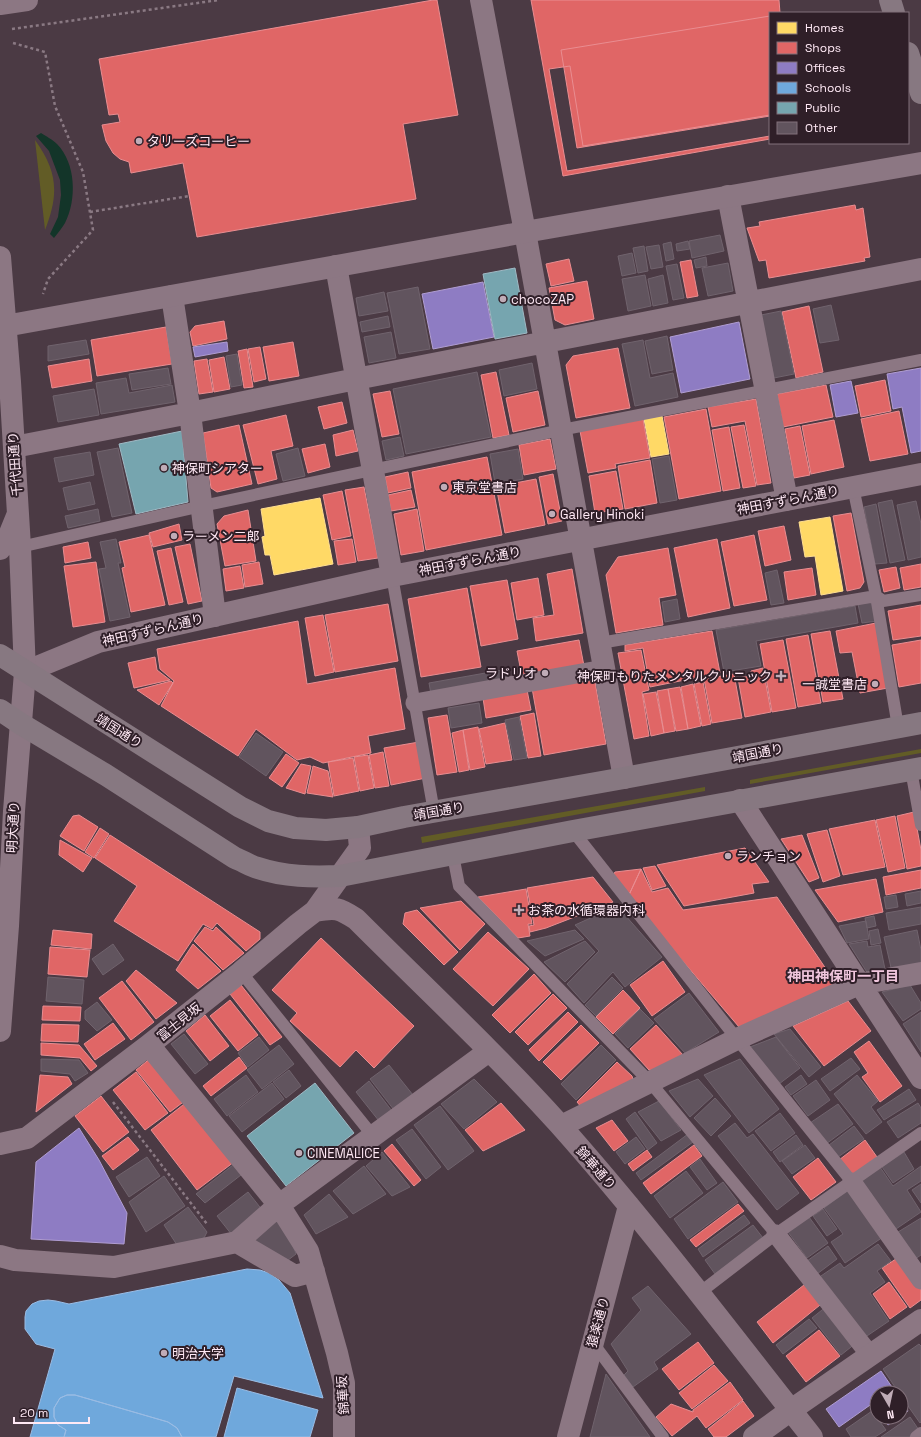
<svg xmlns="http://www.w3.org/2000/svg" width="921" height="1437" viewBox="0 0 921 1437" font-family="'Space Grotesk','Noto Sans JP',sans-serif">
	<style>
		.green { fill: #625c26 }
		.water { fill: #133529 }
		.homes { fill: #ffd966; stroke: #ffde91 }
		.shops { fill: #e06666; stroke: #e98d91 }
		.offices { fill: #8e7cc3; stroke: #b09dd2 }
		.schools { fill: #6fa8dc; stroke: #9abce4 }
		.public { fill: #76a5af; stroke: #9fb9c4 }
		.building { fill: #61545e; stroke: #70636d }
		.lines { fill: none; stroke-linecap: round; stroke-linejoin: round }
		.path { stroke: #8a7983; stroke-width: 2.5; stroke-dasharray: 3 3; stroke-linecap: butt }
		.service { stroke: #8c7783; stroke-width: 12 }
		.pedestrian { stroke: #8c7783; stroke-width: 19 }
		.minor { stroke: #8c7783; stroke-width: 22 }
		.tertiary { stroke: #8c7783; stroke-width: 22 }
		.primary { stroke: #877881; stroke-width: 22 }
		.poi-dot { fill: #c0acb7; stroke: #2f1f28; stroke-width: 1.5 }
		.labels { text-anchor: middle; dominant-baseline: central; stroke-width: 4; stroke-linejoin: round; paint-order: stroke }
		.poi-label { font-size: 13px; fill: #ffe9f5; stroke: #2f1f28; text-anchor: start }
		.street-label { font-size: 13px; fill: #ffe9f5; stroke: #2f1f28 }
		.neighbourhood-label { font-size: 14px; font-weight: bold; fill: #f0c6dd; stroke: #2f1f28 }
	</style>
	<rect width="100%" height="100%" fill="#4b3a44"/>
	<path class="green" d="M35,140C58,172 59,194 45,230Z
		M921,749V753L750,784V780Z
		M705,787V791L422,843L421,837Z"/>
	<path class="water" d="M41,133C46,136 53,140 57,144C76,163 77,200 65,223C62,228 58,233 54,238L50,234L58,217L61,195L60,180L49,151L36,136Z"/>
	<path class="homes" d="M662,416L669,454L651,457L644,419Z
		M320,498L333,564L274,575L270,555H265L262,537L265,536L261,509Z
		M830,517L843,591L821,595L815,556L805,557L799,522Z"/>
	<path class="shops" d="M433,0H437L458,115L403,124L416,199L197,237L183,163L131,173L129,162L120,159L113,153L106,141L102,125L120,122L118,114L109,115L99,59Z
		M531,0H779L780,13H770V115L583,146L570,66L549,69L567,171L770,136V139L563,176Z
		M770,16V116L577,148L561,50Z
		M855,205L856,210L863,208L870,257L864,258L865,261L769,278L766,260L759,261L747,228L760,226L759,222Z
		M569,259L574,281L551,286L546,264Z
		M691,260L698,296L687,298L680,262Z
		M587,281L594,319L565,325L555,320L549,288Z
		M809,306L823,372L796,378L782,312Z
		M224,321L227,339L193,346L190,332L195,326Z
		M166,327L172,364L97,376L91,340Z
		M293,342L299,376L269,381L263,347Z
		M260,347L266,379L254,382L248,349Z
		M618,348L630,408L576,418L566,365L573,356Z
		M247,349L253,387L244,388L238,351Z
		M224,357L230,389L214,392L209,360Z
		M89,359L92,381L52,388L48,366Z
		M207,359L213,392L199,394L194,361Z
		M496,372L509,435L493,438L481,375Z
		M885,380L891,411L861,417L855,386Z
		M826,385L833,417L783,427L777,394Z
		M390,391L399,434L382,437L373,394Z
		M538,391L545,425L513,432L506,398Z
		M756,399L771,483L757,485L745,421L712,427L708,407Z
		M342,402L347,423L324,429L318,407Z
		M706,409L721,491L679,499L664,417Z
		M899,411L908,454L870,461L861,419Z
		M286,415L293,446L271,451L277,479L258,484L243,425Z
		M643,419L650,458L615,464L616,468L588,473L580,431Z
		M834,420L844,467L811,474L802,426Z
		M239,425L252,484L217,492L211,488L203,433Z
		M744,425L756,486L743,488L731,427Z
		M800,426L810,475L794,478L785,429Z
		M729,427L740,488L723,491L712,430Z
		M353,430L358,451L336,456L333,435Z
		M550,439L556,469L524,475L519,445Z
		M325,444L330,467L308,473L302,449Z
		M487,457L502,535L426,550L412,472Z
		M650,460L657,503L625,509L618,466Z
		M616,471L623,509L595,513L589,476Z
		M408,472L411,488L388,493L385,477Z
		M553,474L562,521L548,524L539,477Z
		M536,479L545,525L505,533L497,491L516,487L515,483Z
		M364,487L378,558L358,561L345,490Z
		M411,490L415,507L391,511L388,495Z
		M342,491L351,536L332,540L323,495Z
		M417,509L424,551L401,555L394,514Z
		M248,510L256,561L225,566L217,524L224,516Z
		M851,513L864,582L860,588L847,591L833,516Z
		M179,524L182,540L153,547L149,533Z
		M784,526L791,560L765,566L758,531Z
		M149,535L165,605L131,612L122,568L125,567L119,542Z
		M754,535L767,600L734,606L721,542Z
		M352,539L356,562L338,565L334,541Z
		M717,539L730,608L688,617L674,548Z
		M88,542L91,558L65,563L63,547Z
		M190,544L202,601L188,604L175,547Z
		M171,548L183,602L169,605L157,551Z
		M668,548L676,595L659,598L663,625L616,633L606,575L618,557Z
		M96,562L105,622L73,627L64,566Z
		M259,562L263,584L245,587L242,565Z
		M921,564V587L904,590L900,568Z
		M240,566L244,588L226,591L223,569Z
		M896,567L900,588L884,592L879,570Z
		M812,568L816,595L788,600L784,572Z
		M572,569L583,633L536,641L533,618L554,615L547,574Z
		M538,578L544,615L517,620L511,583Z
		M507,580L518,639L481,646L470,586Z
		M467,588L481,667L421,677L408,599Z
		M388,604L398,661L335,672L325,615Z
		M921,605V636L893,640L888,611Z
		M323,615L334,672L315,676L305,618Z
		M298,621L307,684L395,668L405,729L368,736L371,753L323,763L310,757L297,760L256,729L238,756L161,706L174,681L160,669L157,649Z
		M876,623L888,688L860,693L852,652L840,653L836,631Z
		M712,631L720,673L650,687L643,648L625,651V645Z
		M830,631L843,699L823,702L811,634Z
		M808,635L821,703L798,707L786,639Z
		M579,640L584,666L522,677L517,651Z
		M783,640L796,708L772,712L760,644Z
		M921,640V683L899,687L892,645Z
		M641,650L649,690L642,692L649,736L634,739L618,653Z
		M155,657L157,670L170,680L134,688L128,663Z
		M763,668L771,712L745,717L738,678L752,676L751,671Z
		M734,674L742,718L712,723L704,679Z
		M594,676L606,744L544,755L532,688Z
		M171,681L173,683L159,705L137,690Z
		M703,682L711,724L702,726L694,684Z
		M693,684L701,726L688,729L681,687Z
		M680,687L688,729L676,731L668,689Z
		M668,689L675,731L664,733L657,691Z
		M527,690L531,710L486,718L483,698Z
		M656,692L664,733L651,736L643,694Z
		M534,713L541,756L528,758L520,716Z
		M447,715L457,772L437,775L428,718Z
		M505,723L512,760L486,764L479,729Z
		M478,727L485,767L470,770L463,730Z
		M463,730L469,770L459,772L452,733Z
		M419,742L426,778L391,785L384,748Z
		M383,752L389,786L375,788L369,755Z
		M286,754L299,763L282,787L269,778Z
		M368,755L374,788L360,791L354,757Z
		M353,758L359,791L334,796L328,762Z
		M301,764L311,766L305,794L286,788Z
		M313,766L328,771L333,797L307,793Z
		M914,812L921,850V866L907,869L897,816Z
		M79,815L98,827L84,851L60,836L73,816Z
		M895,816L905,868L888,872L876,820Z
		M875,820L885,867L843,875L829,829Z
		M100,828L109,834L94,858L85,852Z
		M827,830L840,876L823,882L807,834Z
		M110,835L260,932V939L246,951L217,923L212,929L203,924L178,961L114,921L137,886L95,858Z
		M802,835L819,878L809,882L781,839Z
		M60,840L92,858L83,872L59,855Z
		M745,848L769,882L752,884L754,893L684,906L657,865Z
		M655,866L666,886L652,890L643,868Z
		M641,869L652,892L668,888L683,910L777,897L837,985L739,1027L628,897Z
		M641,869L628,897L613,875L615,872Z
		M921,870V888L886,895L883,877Z
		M593,877L613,902L546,928L530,932L529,926L534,925L527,888Z
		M876,879L883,912L838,922L815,890Z
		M526,889L532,924H528L530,936L518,938L478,897Z
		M461,901L485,924L460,950L420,908Z
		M417,910L458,952L444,965L403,924L405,913Z
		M205,927L213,931L216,927L244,953L223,970L194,941Z
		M53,930L92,934L91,949L51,945Z
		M488,932L529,969L493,1006L453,969Z
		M321,938L414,1026L374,1068L356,1050L340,1067L290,1021L297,1013L272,990Z
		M193,944L221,971L198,989L176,970Z
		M50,947L90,950L87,977L48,974Z
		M663,961L685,992L652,1016L630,985Z
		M136,970L177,1003L156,1019L126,981Z
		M534,974L551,993L510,1033L492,1015Z
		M122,981L154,1022L131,1040L99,998Z
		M241,985L282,1037L270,1045L230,994Z
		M623,990L640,1008L613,1034L596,1017Z
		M553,994L567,1008L528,1045L515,1032Z
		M230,1000L258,1035L238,1051L210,1016Z
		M848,1001L871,1031L824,1066L793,1026Z
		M43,1006L81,1007L80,1021L42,1020Z
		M568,1012L578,1022L539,1061L529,1050Z
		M205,1015L229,1046L210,1061L186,1031Z
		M113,1023L125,1039L95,1060L84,1044Z
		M42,1024L79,1025L78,1042L41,1041Z
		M581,1025L599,1043L561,1080L543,1062Z
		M656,1025L683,1055L654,1071L649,1070L630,1049Z
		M869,1041L902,1086L880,1102L862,1077L868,1073L854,1052Z
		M41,1043L79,1045L97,1066L91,1071L80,1058L41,1055Z
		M152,1057L186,1100L170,1112L136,1070Z
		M239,1057L247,1068L211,1096L203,1086Z
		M617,1062L632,1076L634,1083L582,1108L577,1102Z
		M136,1072L168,1113L145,1130L113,1090Z
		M40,1075L68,1077L72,1084L36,1112Z
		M101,1096L129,1132L103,1152L75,1116Z
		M188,1101L234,1162L197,1190L151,1130Z
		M501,1103L525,1130L483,1151L465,1130Z
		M612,1120L628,1141L614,1151L596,1128Z
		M128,1137L139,1150L113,1170L102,1156Z
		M865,1140L877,1157L851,1176L839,1160Z
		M392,1144L421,1180L414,1186L384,1151Z
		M694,1145L702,1156L651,1194L643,1183Z
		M647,1150L652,1157L633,1171L628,1164Z
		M818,1158L836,1182L811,1200L793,1177Z
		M738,1204L744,1211L696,1247L690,1240Z
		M899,1257L921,1288V1300L910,1308L882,1268Z
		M809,1281L825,1301L773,1343L757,1322Z
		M889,1282L907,1307L890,1319L873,1294Z
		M819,1330L840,1356L806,1382L786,1356Z
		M698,1342L714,1363L679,1390L662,1369Z
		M714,1365L728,1381L692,1409L679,1393Z
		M730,1382L743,1400L706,1428L697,1416L672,1436L656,1417L671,1404L693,1412V1410Z
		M743,1401L754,1416L726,1437H714L708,1429Z"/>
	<path class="offices" d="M483,282L494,337L433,349L422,294Z
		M739,322L750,379L681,393L670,337Z
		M227,342L228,351L195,357L193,347Z
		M921,368V451L911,453L902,407L893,409L887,374Z
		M851,381L858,413L836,417L830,385Z
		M79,1128L99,1160L127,1213L124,1244L31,1239L36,1162Z
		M881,1371L896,1393H877V1410L873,1403L839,1427L826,1409Z
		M901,1400L908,1411L901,1416Z
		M882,1417H899L888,1425Z"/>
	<path class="schools" d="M247,1269L260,1270L269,1273L279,1280L290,1293L323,1398L234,1376L216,1437H182L177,1428L168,1422L75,1395H67L60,1398L54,1408V1417L58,1425L66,1430L64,1437H30L55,1349L36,1344L25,1329V1317L26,1311L32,1304L39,1301L48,1300L56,1301L69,1304Z
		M237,1388L318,1410L310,1437H224Z
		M67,1395H75L168,1422L177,1428L182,1437H64L66,1430L58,1425L54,1417V1408L60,1398Z"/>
	<path class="public" d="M515,268L527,333L495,339L483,274Z
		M182,431L188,502L136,514L119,444Z
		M315,1083L354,1133L286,1186L247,1136Z"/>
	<path class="building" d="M720,235L724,251L692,258L689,241Z
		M688,241L690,249L677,251L676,244Z
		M671,242L674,259L666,261L663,244Z
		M659,245L663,267L651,269L646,247Z
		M644,246L648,271L638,273L633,248Z
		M632,253L636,273L622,276L618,256Z
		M706,257L707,266L696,268L694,260Z
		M728,263L733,291L708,296L702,268Z
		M677,264L684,298L673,300L666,266Z
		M645,275L651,306L628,311L622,279Z
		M663,275L668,303L653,306L648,279Z
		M418,287L430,349L399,354L387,293Z
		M384,292L388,311L359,316L356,298Z
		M831,305L839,340L820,343L813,309Z
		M781,311L794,374L774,378L761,315Z
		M388,316L390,327L362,332L360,322Z
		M391,332L396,358L369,363L364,337Z
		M667,336L673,370L652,374L645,341Z
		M86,340L89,354L48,361V346Z
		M643,340L650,378L673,373L678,397L635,406L622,344Z
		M237,354L242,385L231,387L226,356Z
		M532,363L537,389L504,396L499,370Z
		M168,368L171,384L132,390L129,374Z
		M477,372L491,437L406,454L393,389Z
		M126,378L129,393L172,385L175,402L101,414L96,383Z
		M94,389L99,415L58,422L53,396Z
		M400,437L404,456L386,460L382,441Z
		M118,448L132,513L112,517L97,452Z
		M298,448L305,476L283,481L276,454Z
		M518,449L523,479L512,481L513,486L496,489L490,454Z
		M90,452L94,475L59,482L54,458Z
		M669,456L677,500L660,503L652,459Z
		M90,482L95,504L68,510L63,488Z
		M892,500L905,560L890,563L878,503Z
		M916,501L921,524V557L908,560L897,505Z
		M876,504L887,563L875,564L864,507Z
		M98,509L100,521L68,528L65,516Z
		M116,539L121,563H118L130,617L110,621L99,569L106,568L100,542Z
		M777,570L784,603L771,605L765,573Z
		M677,599L680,619L665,622L662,602Z
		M873,602L877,621L862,623L858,604Z
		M855,606L858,623L756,641L761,666L724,672L716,630Z
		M508,669L510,681L431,694L429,683Z
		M479,703L482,723L451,728L448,708Z
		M519,717L527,758L514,760L505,720Z
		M256,733L283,752L266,776L239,757Z
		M921,891V903L907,906L905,894Z
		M896,895L898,907L886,909L884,897Z
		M617,906L662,957L625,987L613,972L584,1003L567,984L599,951L575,925Z
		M921,907V924L889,930L886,913Z
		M874,916L876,926L867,928L865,918Z
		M866,921L869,939L847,943L839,926Z
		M878,929L881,943L871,945L869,931Z
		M575,930L584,939L545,956L527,941Z
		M917,930L921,950V965L892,972L884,937Z
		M585,941L595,952L565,982L544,962Z
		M867,941L868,947L880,945L886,974L870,977L849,944Z
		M113,944L124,960L103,975L92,959Z
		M48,977L84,980L82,1004L46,1001Z
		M612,977L623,988L596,1016L585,1005Z
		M910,985L921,1003V1009L903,1021L882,992Z
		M689,993L719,1032L685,1053L654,1019Z
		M97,1002L112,1020L97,1031L85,1019V1011Z
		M640,1009L654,1023L628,1048L615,1034Z
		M921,1012V1052L903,1024Z
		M790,1029L821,1067L809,1077L774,1034Z
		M184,1034L208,1064L195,1074L171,1044Z
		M259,1037L269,1050L248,1067L238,1053Z
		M776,1037L800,1068L779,1084L750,1047Z
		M279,1045L294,1064L262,1089L247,1070Z
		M601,1045L616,1060L576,1100L561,1084Z
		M851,1058L860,1069L830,1091L821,1079Z
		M41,1059L79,1060L88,1073L75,1081L70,1074L41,1071Z
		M740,1059L779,1109L749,1133L704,1075Z
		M389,1065L413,1095L394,1110L370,1079Z
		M289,1070L301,1086L286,1098L273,1082Z
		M246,1075L258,1092L227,1116L214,1099Z
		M801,1075L807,1084L791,1095L785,1087Z
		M857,1075L878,1101L871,1107L882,1122L866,1134L834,1094Z
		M474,1079L497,1102L464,1129L441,1104Z
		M698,1079L713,1096L690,1117L669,1091Z
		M816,1080L830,1100L808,1116L793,1096Z
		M369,1081L392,1111L379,1121L356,1092Z
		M272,1083L284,1099L242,1132L229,1116Z
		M909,1089L916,1100L884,1120L877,1110Z
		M715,1098L731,1116L711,1136L694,1118Z
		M659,1101L681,1130L661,1141L638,1112Z
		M918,1103L921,1108V1123L898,1138L887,1122Z
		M838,1104L853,1124L826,1144L810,1123Z
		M440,1106L474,1151L448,1170L414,1125Z
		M635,1112L657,1143L648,1150L626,1119Z
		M780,1113L795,1133L771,1151L755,1131Z
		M735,1123L747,1138L753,1134L799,1193L777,1210L718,1136Z
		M854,1126L864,1139L838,1157L829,1145Z
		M412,1129L441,1167L426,1179L396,1140Z
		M688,1134L693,1142L641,1180L636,1173Z
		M796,1135L803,1145L780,1162L773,1152Z
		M636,1137L645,1149L625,1164L616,1152Z
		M805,1145L815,1158L792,1174L782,1161Z
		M382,1152L410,1187L392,1196L366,1166Z
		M904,1152L914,1169L893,1183L882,1167Z
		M147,1157L160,1176L129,1197L116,1177Z
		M700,1159L717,1183L707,1190L690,1167Z
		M233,1165L241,1175L205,1203L196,1194Z
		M364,1166L386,1194L353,1214L333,1191Z
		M921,1166V1181L907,1190L921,1212L896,1229L860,1182L880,1167L893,1186Z
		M686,1171L703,1193L670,1218L654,1196Z
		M164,1176L185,1206L146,1232L129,1202Z
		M723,1182L738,1202L688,1239L674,1219Z
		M921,1184V1203L912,1190Z
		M849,1189L883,1237L845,1263L831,1242L843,1234L824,1208Z
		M248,1192L263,1211L232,1235L217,1216Z
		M329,1194L348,1217L316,1234L304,1215Z
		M188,1207L207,1232L204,1238L177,1245L164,1225Z
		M823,1209L837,1229L827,1236L813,1216Z
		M744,1215L750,1223L703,1257L698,1249Z
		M809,1217L828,1243L807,1258L788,1232Z
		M921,1218V1255L915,1259L898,1232Z
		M278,1219L289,1235L296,1254L283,1264L250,1242Z
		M753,1225L763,1238L715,1274L705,1260Z
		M878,1244L891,1261L877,1271L885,1282L870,1293L889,1321L861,1340L818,1278L840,1263L844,1268Z
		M828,1246L837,1259L817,1274L807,1261Z
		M648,1286L691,1334L654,1362L658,1369L633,1387L624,1375L628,1371L611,1344L641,1310L632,1298Z
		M827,1306L856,1343L841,1355L812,1318Z
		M809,1319L817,1328L783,1354L776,1345Z
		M919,1344L921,1346V1422L920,1423L901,1396V1393H899L883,1369Z
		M606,1374L650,1437H590Z
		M872,1411L886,1430L875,1437H851L846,1429Z
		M910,1417L919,1430L909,1437H881Z"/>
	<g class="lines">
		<path class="path" d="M12,29L219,0
			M13,43L45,52L55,106L83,172L93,230L48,279L43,294
			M90,212L189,196
			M113,1102L207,1224"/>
		<path class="service" d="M853,487L876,596L898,727
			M20,547L202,506L561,430L921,360
			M392,576L434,812
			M600,643L876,596L883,601L921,595
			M911,770L921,825
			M573,831L737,1039L852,1182
			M453,855L459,886L650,1082L776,1234
			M241,972L373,1136
			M698,1294L776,1234L921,1133
			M593,1343L663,1437
			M916,1437L921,1433"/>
		<path class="pedestrian" d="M415,703L604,669
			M852,1182L921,1280
			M776,1234L870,1355"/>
		<path class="minor" d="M728,196L787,500
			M525,232L624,778
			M336,266L392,576
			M172,296L190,413L215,616
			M14,447L190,413L356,379L921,269
			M25,672L98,642L392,576L921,474
			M740,800L921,1078
			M315,911C336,907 339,908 356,919C424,987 495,1053 559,1124C648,1224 729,1332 812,1437
			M149,1045L279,1205L308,1251L337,1353L344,1383V1437
			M561,1126L737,1039L859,984L921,973
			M0,1144L27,1138L149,1045L241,972L298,924L315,911L360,848L358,827
			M237,1242L295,1276L314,1271
			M0,1256L15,1260L114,1267L237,1242L279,1205L489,1051
			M568,1437L629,1206
			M754,1437L791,1410L921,1320"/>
		<path class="tertiary" d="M481,0L525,232
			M0,4L27,0
			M0,257L10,382L20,547L25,672L14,811L8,926L0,1031
			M5,326L525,232L921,163
			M0,549L8,538L17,516"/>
		<path class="primary" d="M890,0L894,13
			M908,53L921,93
			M0,655L240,807L268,821L295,828L326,830L358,827L404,817L624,778L921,723
			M0,710L21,724L106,775L235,858C243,861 250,866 258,868C285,877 312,877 340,876L573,831L921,768"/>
	</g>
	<g class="poi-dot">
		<circle cx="139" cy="141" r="4"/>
		<circle cx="503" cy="299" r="4"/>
		<circle cx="164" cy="468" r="4"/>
		<circle cx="444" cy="487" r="4"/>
		<circle cx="552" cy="514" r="4"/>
		<circle cx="174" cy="536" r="4"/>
		<circle cx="545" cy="673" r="4"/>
		<path d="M779 670h4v4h4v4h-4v4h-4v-4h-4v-4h4z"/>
		<circle cx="875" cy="684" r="4"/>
		<circle cx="728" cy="856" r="4"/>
		<path d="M517 904h4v4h4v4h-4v4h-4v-4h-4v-4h4z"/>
		<circle cx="299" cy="1153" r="4"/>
		<circle cx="164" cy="1353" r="4"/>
	</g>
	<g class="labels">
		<g class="poi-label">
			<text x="147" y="141">タリーズコーヒー</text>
			<text x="511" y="299">chocoZAP</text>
			<text x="172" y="468">神保町シアター</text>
			<text x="452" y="487">東京堂書店</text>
			<text x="560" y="514">Gallery Hinoki</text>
			<text x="182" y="536">ラーメン二郎</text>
			<text x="537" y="673" text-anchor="end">ラドリオ</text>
			<text x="772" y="676" text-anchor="end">神保町もりたメンタルクリニック</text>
			<text x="867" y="684" text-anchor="end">一誠堂書店</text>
			<text x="736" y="856">ランチョン</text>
			<text x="528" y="910">お茶の水循環器内科</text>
			<text x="307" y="1153">CINEMALICE</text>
			<text x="172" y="1353">明治大学</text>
		</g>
		<g class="street-label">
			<text transform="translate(15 464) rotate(-94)">千代田通り</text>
			<text transform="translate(788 500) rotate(-11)">神田すずらん通り</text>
			<text transform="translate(470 561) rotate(-11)">神田すずらん通り</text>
			<text transform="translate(153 630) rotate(-13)">神田すずらん通り</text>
			<text transform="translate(119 731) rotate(32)">靖国通り</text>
			<text transform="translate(758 753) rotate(-11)">靖国通り</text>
			<text transform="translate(439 811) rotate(-10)">靖国通り</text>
			<text transform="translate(13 827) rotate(-87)">明大通り</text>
			<text transform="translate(179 1022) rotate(-39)">富士見坂</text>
			<text transform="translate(596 1168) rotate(49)">錦華通り</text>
			<text transform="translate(598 1322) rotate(-75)">猿楽通り</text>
			<text transform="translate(343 1395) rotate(-94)">錦華坂</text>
		</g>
		<g class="neighbourhood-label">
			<text x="843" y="976">神田神保町一丁目</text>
		</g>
	</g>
	<rect x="769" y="12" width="140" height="132" fill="#2f1f28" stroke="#82707a"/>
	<rect x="777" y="22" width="20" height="12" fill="#ffd966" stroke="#82707a"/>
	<text x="805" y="32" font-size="12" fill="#ffe9f5">Homes</text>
	<rect x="777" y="42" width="20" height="12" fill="#e06666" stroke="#82707a"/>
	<text x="805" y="52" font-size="12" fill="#ffe9f5">Shops</text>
	<rect x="777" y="62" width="20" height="12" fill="#8e7cc3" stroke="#82707a"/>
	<text x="805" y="72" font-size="12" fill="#ffe9f5">Offices</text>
	<rect x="777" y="82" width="20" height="12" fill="#6fa8dc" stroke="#82707a"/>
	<text x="805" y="92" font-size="12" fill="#ffe9f5">Schools</text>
	<rect x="777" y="102" width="20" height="12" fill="#76a5af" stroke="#82707a"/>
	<text x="805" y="112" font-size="12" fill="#ffe9f5">Public</text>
	<rect x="777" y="122" width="20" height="12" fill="#61545e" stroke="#82707a"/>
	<text x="805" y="132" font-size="12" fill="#ffe9f5">Other</text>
	<g transform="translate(889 1405) rotate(171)"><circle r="19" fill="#2f1f28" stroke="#82707a"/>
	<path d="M0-3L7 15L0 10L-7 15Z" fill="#c0acb7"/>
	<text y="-6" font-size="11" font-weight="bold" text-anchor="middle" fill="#ffe9f5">N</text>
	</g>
	<path d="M14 1417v6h75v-6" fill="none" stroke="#ffe9f5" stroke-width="2"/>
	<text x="20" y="1417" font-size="12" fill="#ffe9f5" stroke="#2f1f28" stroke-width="3" paint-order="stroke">20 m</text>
</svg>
